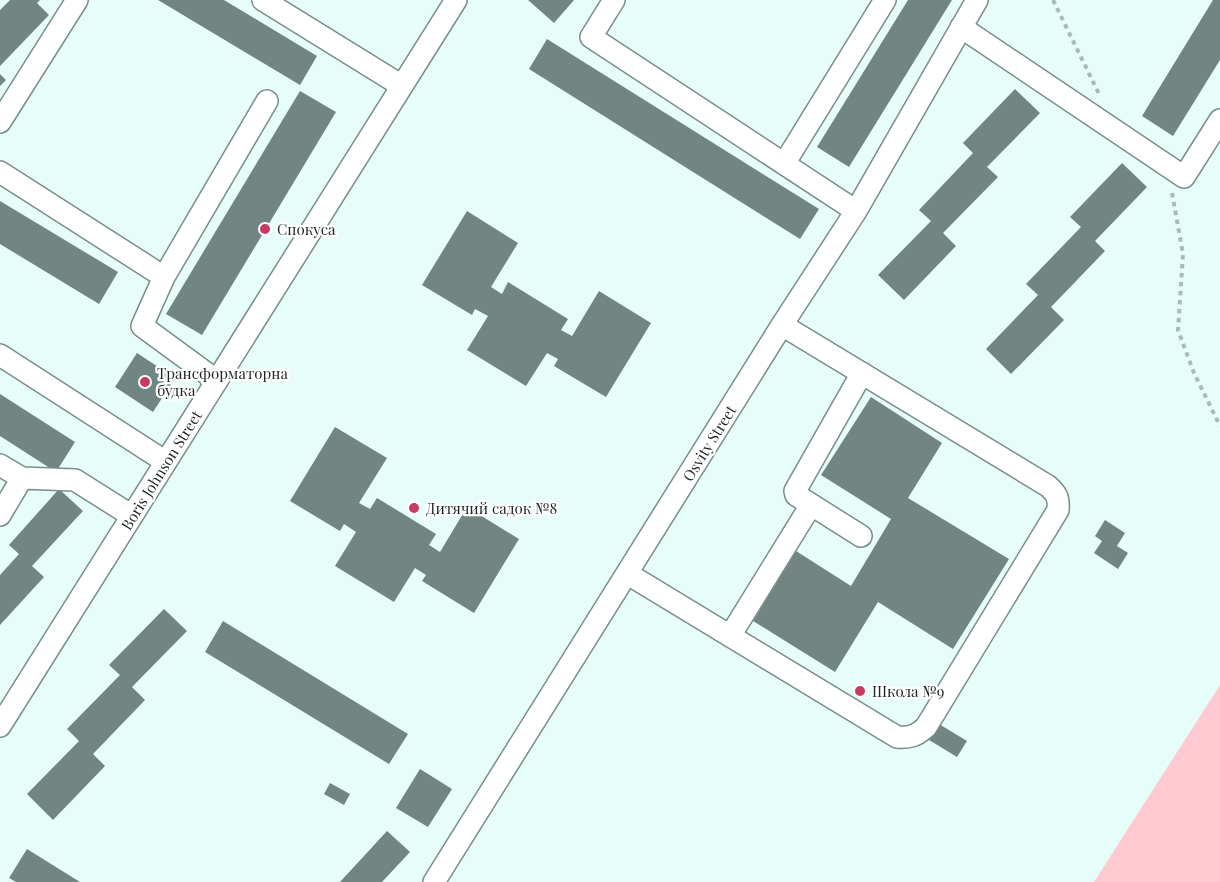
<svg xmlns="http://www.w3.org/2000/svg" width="1220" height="882" viewBox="0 0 1220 882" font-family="'Playfair Display',serif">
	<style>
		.green { fill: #fec9d0 }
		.building { fill: #718682 }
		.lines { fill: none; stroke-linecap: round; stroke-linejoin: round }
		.minor-casing { stroke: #798e8a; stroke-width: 24 }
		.path { stroke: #a9bbb8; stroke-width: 4; stroke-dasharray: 4.5 4.5; stroke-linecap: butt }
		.minor { stroke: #fff; stroke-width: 21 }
		.poi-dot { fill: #c93a60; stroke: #fff; stroke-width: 2 }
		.labels { text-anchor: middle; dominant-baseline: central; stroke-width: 4.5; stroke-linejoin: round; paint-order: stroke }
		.poi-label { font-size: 15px; fill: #1e2624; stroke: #fff; text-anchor: start }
		.street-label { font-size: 15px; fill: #1e2624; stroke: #fff }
	</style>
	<rect width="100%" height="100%" fill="#e6fdf9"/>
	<path class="green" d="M1220,685V882H1094Z"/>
	<path class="building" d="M10,0H40L37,3L49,15L0,66V10Z
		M158,0H224L317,56L300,85Z
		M528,0H574L554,23Z
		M908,0H952L849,167L817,147Z
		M1213,0H1220V60L1173,136L1142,116Z
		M547,39L819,209L800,239L529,69Z
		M0,74L6,80L0,86Z
		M1015,89L1040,113L987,167L998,177L943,233L956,246L904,300L878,275L931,221L919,210L973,153L963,143Z
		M300,91L336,112L202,335L166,314Z
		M1122,163L1147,187L1095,241L1105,251L1051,307L1064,320L1011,374L986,349L1038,295L1026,284L1081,227L1070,217Z
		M0,201L118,272L99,304L0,244Z
		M467,211L518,243L491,287L502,294L508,282L568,319L561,330L572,336L599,291L651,323L606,397L554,366L558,359L547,353L526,386L467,350L488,316L475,309L472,315L422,285Z
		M137,353L175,378L153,412L115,387Z
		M0,394L75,442L56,472L0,436Z
		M871,397L942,443L908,498L1009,559L953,649L878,602L835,672L753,621L796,551L851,586L891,519L821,475Z
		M335,427L387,458L359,503L370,509L377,498L436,534L429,545L440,552L467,507L519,539L474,613L422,581L426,575L415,568L394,602L335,566L356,532L344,524L340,531L290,501Z
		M59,489L83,511L32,566L44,577L0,625V575L19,554L9,545Z
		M1105,520L1125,533L1117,546L1128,553L1118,569L1094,553L1102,541L1095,536Z
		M164,609L187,631L132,687L145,700L93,754L105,766L53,820L27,794L79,741L67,729L120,675L109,665Z
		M223,621L408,734L389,764L205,652Z
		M939,724L967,741L957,757L929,740Z
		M420,769L452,789L428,827L396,808Z
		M330,783L350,794L344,805L324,794Z
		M387,831L410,852L382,882H340Z
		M27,849L80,882H16L9,878Z"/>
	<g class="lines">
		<g class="minor-casing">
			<path id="minor" d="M263,0L402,86
				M614,0L591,37L856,211
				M961,27L1184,177L1220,120
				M0,122L77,0
				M784,164L885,0
				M0,172L164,277L142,326L217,381
				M164,277L267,101
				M0,355L166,462
				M0,465L22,478L75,480L132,516
				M0,515L22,478
				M861,536L796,495L795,491L862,373
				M628,574L897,737C910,738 916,736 926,727L1058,510C1059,498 1057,494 1048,486L782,325
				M730,636L811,505
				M0,726L456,0
				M434,882L782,325L856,211L977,0"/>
		</g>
		<path class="path" d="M1053,0L1099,94
			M1172,193L1183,254L1178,330L1194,373L1220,426"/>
		<use href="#minor" class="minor"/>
	</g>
	<g class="poi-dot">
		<circle cx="265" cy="229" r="6"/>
		<circle cx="145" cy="382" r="6"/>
		<circle cx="414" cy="508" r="6"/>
		<circle cx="860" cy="691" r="6"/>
	</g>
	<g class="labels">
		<g class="poi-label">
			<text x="277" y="229">Спокуса</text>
			<text x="157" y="373">Трансформаторна<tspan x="157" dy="17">будка</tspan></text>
			<text x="426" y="508">Дитячий садок №8</text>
			<text x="872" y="691">Школа №9</text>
		</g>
		<g class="street-label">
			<text transform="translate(709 443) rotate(-58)">Osvity Street</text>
			<text transform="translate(161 470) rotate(-58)">Boris Johnson Street</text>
		</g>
	</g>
</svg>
